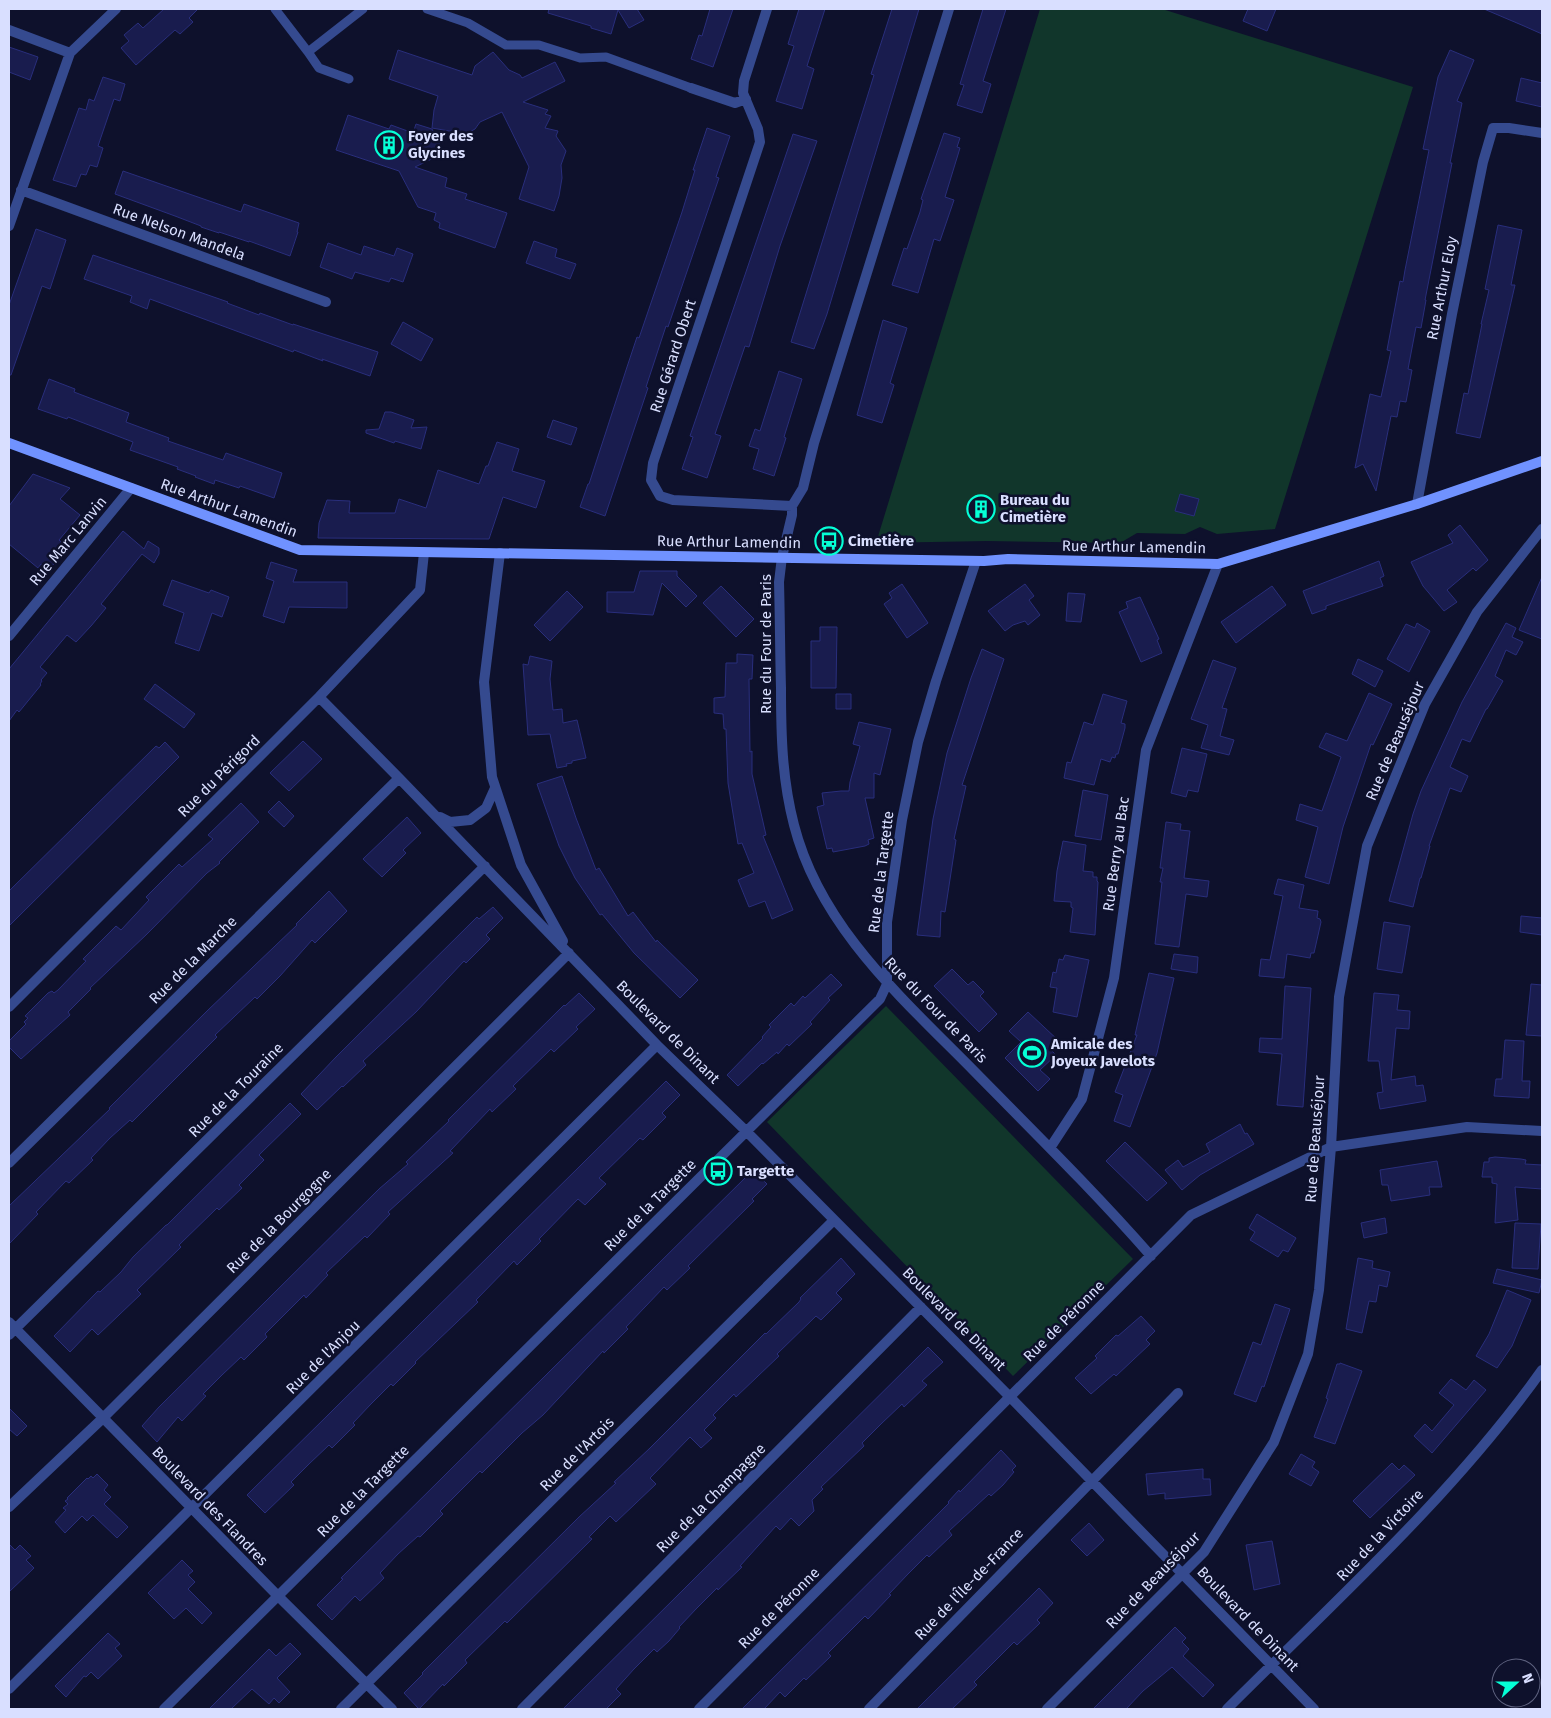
<svg xmlns="http://www.w3.org/2000/svg" width="1551" height="1718" viewBox="0 0 1551 1718" font-family="'Fira Sans',sans-serif">
	<style>
		.green { fill: #11362b }
		.building { fill: #191c4e; stroke: #292e7c }
		.lines { fill: none; stroke-linecap: round; stroke-linejoin: round }
		.lane { stroke: #354a8f; stroke-width: 9 }
		.street { stroke: #354a8f; stroke-width: 10 }
		.secondary { stroke: #7092ff; stroke-width: 10 }
		.labels { text-anchor: middle; dominant-baseline: central; stroke-width: 5; stroke-linejoin: round; paint-order: stroke }
		.poi-label { font-size: 15px; font-weight: bold; fill: #d9dfff; stroke: #0e112c; text-anchor: start }
		.street-label { font-size: 15px; fill: #d9dfff; stroke: #0e112c }
	</style>
	<rect width="100%" height="100%" fill="#0e112c"/>
	<path class="green" d="M1040,9H1162L1413,87L1275,529L1217,534L1200,527L1185,534L1137,533L1120,543L987,541L876,543Z
		M886,1006L1133,1259L1013,1376L767,1122Z"/>
	<path class="building" d="M164,9H198L189,18L193,22L180,34L175,30L136,65L121,48L129,41L124,35L138,23L143,28Z
		M549,9H637L644,20L629,28L618,10L611,34L591,28V26L548,13Z
		M710,9H733L713,67L691,59L699,35L702,36Z
		M799,9H825L807,66L814,69L802,109L776,101L794,46L788,44Z
		M892,9H919L827,314L814,349L791,342L874,75L871,74Z
		M983,9H1006L983,81L991,84L982,113L957,105L964,85L960,84Z
		M1248,9H1276L1267,31L1243,21Z
		M1484,9H1542V34L1524,26Z
		M9,47L38,57L30,80L9,72Z
		M398,50L472,75L475,66L493,52L509,70L520,75L522,78L555,62L565,81L523,102L548,110L545,114L551,116L545,128L558,131L556,136L566,151L561,165L562,178L559,196L554,211L519,199L529,167L502,112L480,122L475,129L466,134L432,128L434,110L438,96L389,79Z
		M1450,50L1474,60L1457,101L1462,103L1450,163H1452L1425,300H1426L1421,328L1416,327L1408,369L1412,370L1406,402L1400,401L1397,417L1391,416L1376,491L1363,464L1355,468L1370,394L1381,397L1391,351L1387,350L1400,281L1403,282L1405,270L1429,150L1423,149L1438,77Z
		M103,77L125,84L120,101L114,99L98,146L103,148L97,167L90,165L86,175L81,174L76,187L53,180L79,108L86,110L89,99L94,101Z
		M1521,78L1542,83V107L1516,101Z
		M348,115L389,129L391,125L413,133L416,124L432,129L444,153L415,167L447,178L445,187L467,194L465,199L507,213L495,248L439,228L440,223L434,220L436,213L418,207L399,171L336,150Z
		M707,128L730,136L716,177L719,178L668,327L666,326L646,387L648,388L605,516L580,507L588,484H589L627,367L637,337L639,338L682,212L695,170H693Z
		M944,133L960,138L957,147L960,148L945,197L954,200L940,241L934,239L918,293L892,285L904,248L907,249L920,212L923,200L921,199Z
		M793,134L817,141L780,246L749,347L745,346L715,434L721,436L707,478L682,469L693,437L690,436Z
		M123,171L241,212L244,204L299,223L297,232H298L290,256L249,241V242L219,232V233L201,227V226L175,216L115,194Z
		M1498,225L1522,230L1511,285H1515L1480,438L1456,433L1464,393L1468,394L1482,324H1481L1489,290L1485,289Z
		M36,229L66,240L50,289L42,286L11,375H9V305Z
		M534,241L557,249L555,257L576,264L570,279L526,263Z
		M328,243L361,255L364,246L394,256L397,248L413,254L403,282L391,278L389,282L355,272L352,279L320,267Z
		M93,255L228,302L227,303L259,315L260,313L293,325V324L378,352L370,376L322,359L323,361L294,350L293,352L150,299L147,309L130,302L132,296L84,279Z
		M883,320L907,328L890,383L894,385L882,423L857,415Z
		M403,322L433,339L421,361L391,344Z
		M779,371L802,379L784,437L786,438L774,476L753,469L759,449L749,446L755,429L760,431Z
		M49,379L75,389L74,392L129,413L126,422L169,438L168,441L223,460L226,453L282,473L274,498L240,486L239,488L215,480L214,484L195,477L196,476L177,469L178,467L130,450L133,442L68,417L67,419L38,409Z
		M385,412H391L414,420L411,428L427,427L421,449L395,441L394,443L366,433V430L379,429Z
		M553,420L577,428L571,445L547,437Z
		M497,442L519,449L512,471L545,481L536,508L503,497L489,539L318,538L319,523L327,500L350,501L349,513H395L399,499L426,508L438,470L479,484L486,466H488Z
		M33,474L70,488L60,499L80,515L59,540L67,547L49,570L41,564L38,568L9,544V506Z
		M1180,494L1199,499L1194,516L1175,511Z
		M1460,525L1488,560L1476,571L1473,568L1447,590L1457,602L1444,611L1423,586L1411,562L1453,543L1448,535Z
		M123,531L144,549L148,541L159,548V554L154,563L142,554L101,604L106,608L91,626L76,642L67,635L40,667L47,673L41,680L42,681L40,684L41,685L19,712L17,710L9,721V669Z
		M1379,561L1384,576L1380,578L1383,586L1326,606V609L1312,614L1303,591Z
		M271,562L297,570L293,582H347V608L289,607L284,623L263,616L274,581L266,578Z
		M640,571H677V576L697,596L686,607L662,583L653,615L607,612V592H634Z
		M1542,577V639L1519,630Z
		M172,580L209,593L211,590L229,597L222,617L212,613L199,651L175,643L184,613L163,605Z
		M902,584L928,623L907,638L884,604L892,598L889,593Z
		M1025,584L1034,596L1029,600L1040,615L1028,625L1025,621L1013,625L1005,631L988,611Z
		M721,586L754,619L736,637L703,603Z
		M1272,586L1286,605L1236,643L1221,622Z
		M567,591L583,607L550,641L534,625Z
		M1068,593L1085,594L1081,622L1066,621Z
		M1140,597L1159,639L1157,640L1162,653L1141,662L1119,612L1128,608L1126,602Z
		M1417,623L1430,631L1409,672L1387,659L1406,624L1415,628Z
		M1506,623L1516,628L1512,637L1523,642L1516,655L1506,650L1495,676L1503,681L1487,709H1486L1470,742L1462,739L1450,767L1468,776L1461,792L1450,788L1429,846H1430L1421,878H1420L1413,907L1389,901L1413,814L1421,791L1462,702Z
		M820,627H837L836,688H811V641H820Z
		M982,649L1004,659L962,785L966,786L954,839L956,840L945,912L941,911L940,937L917,935L933,819L947,753L971,678Z
		M737,654L753,655L752,679H749L750,752L752,751V774L766,835L763,836L793,910L772,919L765,901L749,907L738,880L754,873L742,843L738,844L728,783L726,729H724L723,714L714,713V698L725,697L726,663H737Z
		M530,656L552,661L550,679L553,710L562,709L563,723L577,720L586,758L572,761V763L566,764L567,766L557,768L550,734L528,735L523,664L528,665Z
		M1358,659L1383,671L1375,687L1352,674Z
		M1213,660L1236,668L1222,708L1227,709L1220,736L1234,740L1229,755L1201,748L1208,725L1191,719Z
		M155,684L195,714L184,728L144,699Z
		M1369,693L1392,704L1373,745L1371,744L1343,827L1329,884L1305,877L1318,827L1296,820L1300,804L1322,811L1341,757L1319,747L1326,733L1347,741Z
		M836,694H851V709H836Z
		M1103,694L1127,701L1121,723L1125,724V728L1118,754H1116L1115,758L1112,757L1110,762L1101,759L1094,785L1064,778L1067,762L1071,763L1084,722L1093,725Z
		M859,722L891,729L880,775L874,773V798H865L874,838L868,840L869,844L865,846L833,852L832,848L827,849L817,807L824,805L822,793L841,791H849L850,782L860,746L853,744Z
		M303,741L322,759L289,791L270,773Z
		M165,742L179,757L9,926V891L156,746L159,748Z
		M1182,748L1207,754L1198,792L1188,790L1186,797L1171,793Z
		M562,776L576,818L596,870L599,868L628,916L633,912L656,942L657,940L698,980L680,998L634,953L602,914L600,915L575,878L559,846L537,784Z
		M1083,790L1108,795L1101,840L1075,836Z
		M279,801L294,816L284,827L268,812Z
		M241,803L259,822L219,862L220,863L207,873L147,934L90,988L91,989L68,1012L70,1015L21,1059L9,1047V1041L26,1024L24,1022L28,1018L25,1016L48,993L52,991L54,993L58,990L86,961L83,959L116,926L121,930L149,900L146,897L179,864L182,867L213,839L208,835Z
		M407,817L421,833L403,850L406,853L382,877L363,859Z
		M1166,822L1181,824L1180,830L1190,831L1184,878L1209,881L1207,897L1186,894L1179,947L1155,944L1162,882H1160L1163,868H1160Z
		M1063,841L1086,845L1083,871L1093,872V877H1097V881L1098,882L1095,935L1070,932L1073,908L1071,907V902L1054,901L1057,871Z
		M1278,879L1304,885L1299,908L1318,911L1317,918L1320,919L1321,922L1314,953H1311L1310,958L1287,954L1284,978L1259,976L1261,959L1270,960L1283,896L1274,894Z
		M329,891L347,911L315,943L312,940L280,976L257,999L255,997L215,1035L217,1037L132,1122L130,1120L110,1138L91,1158L93,1160L69,1183L66,1181L36,1212L38,1214L9,1244V1206L110,1109L109,1108L207,1011L297,925L296,924Z
		M493,907L503,918L486,935L490,939L466,963L464,961L416,1012L363,1061L366,1065L343,1087L342,1086L317,1110L301,1094L336,1057L477,917L479,919Z
		M1521,916L1542,918V935L1520,932Z
		M1384,922L1410,926L1402,973L1377,969Z
		M1174,954L1198,957L1197,973L1171,969Z
		M1065,955L1089,960L1077,1017L1053,1012L1057,988L1050,987L1053,972L1056,973L1059,959L1063,960Z
		M952,969L968,985L973,981L984,992L980,996L997,1014L979,1032L934,986Z
		M1149,973L1174,978L1157,1053L1130,1127L1114,1121L1123,1095L1115,1092L1137,1035H1135Z
		M831,974L842,985L828,998L830,1000L810,1022L812,1024L789,1046L787,1044L778,1054L777,1052L763,1064L762,1063L738,1086L727,1075L763,1038L762,1037L771,1027L769,1025L791,1003L794,1006L803,996L805,998Z
		M1531,984L1542,985V1036L1526,1035Z
		M1285,986L1311,988L1303,1107L1277,1105L1282,1054L1259,1052L1260,1038L1282,1039Z
		M579,993L595,1009L576,1027L578,1029L554,1052L551,1049L513,1086L516,1089L492,1112L490,1109L450,1151L453,1153L388,1212L390,1214L367,1238L365,1236L326,1273L328,1275L306,1298L304,1295L265,1334L267,1337L244,1360L241,1357L222,1375L203,1394L206,1396L182,1421L178,1417L157,1442L142,1426L159,1407L379,1189L408,1164L406,1162L449,1121L448,1120L564,1005L565,1006Z
		M1374,993L1399,995L1397,1010L1410,1011L1409,1029L1396,1028L1391,1080L1415,1076L1416,1086L1423,1085L1426,1101L1380,1109L1377,1093L1383,1092L1379,1061H1368Z
		M1028,1012L1060,1042L1052,1051L1056,1055L1040,1070L1050,1079L1038,1091L1005,1058L1021,1042L1009,1031Z
		M1505,1040L1524,1041L1522,1081H1530L1529,1098L1494,1096L1496,1079H1502Z
		M666,1081L680,1095L662,1113L666,1117L643,1140L640,1138L599,1178L606,1184L585,1205L578,1199L539,1239L541,1241L517,1265L514,1261L476,1300L478,1302L415,1362L416,1363L393,1386L391,1384L371,1404L353,1423L355,1425L332,1448L329,1445L309,1464L291,1482L294,1485L265,1513L247,1495Z
		M290,1103L301,1114L259,1155L264,1160L239,1185L242,1188L219,1210L217,1208L179,1245L181,1247L137,1290L141,1294L98,1335L92,1329L70,1352L54,1336L98,1291L100,1292L121,1272L133,1257L166,1225H167Z
		M1240,1124L1245,1134L1247,1133L1254,1144L1200,1175L1182,1190L1165,1170L1178,1160L1183,1167L1210,1152L1206,1144Z
		M1125,1142L1167,1183L1147,1201L1106,1161Z
		M1495,1157L1521,1159L1526,1160L1525,1164L1542,1165V1189L1515,1187L1518,1220L1495,1223L1497,1184L1492,1183V1177H1482L1484,1162H1489V1158Z
		M1437,1161L1442,1187H1429L1430,1195L1391,1201L1388,1185H1382L1380,1170Z
		M753,1170L767,1184L752,1199L754,1201L688,1266L690,1268L667,1290L664,1287L626,1327L628,1329L604,1353L603,1351L543,1415L522,1433L482,1473L480,1471L440,1511L443,1514L420,1537L418,1536L398,1554L380,1573L384,1578L360,1601L355,1596L332,1620L317,1605L343,1579L341,1578Z
		M1257,1214L1296,1238L1288,1252L1283,1250L1278,1257L1250,1240L1255,1232L1249,1228Z
		M1385,1218L1387,1233L1364,1238L1361,1223Z
		M1515,1223L1541,1224L1538,1269L1512,1268Z
		M841,1258L855,1274L836,1293L842,1299L821,1320L816,1316L777,1354L779,1356L736,1397L734,1394L713,1415L716,1418L704,1430L712,1438L701,1448L690,1437L650,1478L656,1484L616,1522L610,1516L589,1537L592,1539L507,1623L505,1621L465,1660L467,1663L444,1686L443,1684L419,1709L404,1693L423,1674L422,1673L579,1517L616,1483L614,1482L650,1448L765,1333L766,1334L799,1302L801,1299L800,1298Z
		M1358,1258L1373,1261L1372,1268L1390,1272L1387,1287L1379,1285L1376,1302L1369,1301L1362,1333L1346,1329Z
		M1497,1269L1542,1280L1539,1293L1493,1283Z
		M1507,1290L1531,1300L1512,1346L1497,1368L1476,1356L1489,1334Z
		M1275,1304L1290,1309L1264,1387L1262,1386L1256,1402L1234,1394L1253,1342L1261,1345Z
		M1141,1316L1155,1331L1146,1340L1150,1344L1116,1376L1114,1374L1091,1394L1075,1378L1097,1358L1095,1356L1116,1335L1118,1336Z
		M928,1347L943,1362L922,1381L927,1385L904,1407L902,1404L881,1424L862,1443L864,1446L821,1487L823,1489L812,1500L814,1511L799,1526L791,1518L780,1530L776,1526L740,1566L742,1567L718,1590L717,1588L697,1608L679,1627L680,1628L669,1641L657,1652L654,1649L634,1669L616,1689L621,1694L606,1709H563Z
		M1340,1363L1362,1371L1335,1444L1314,1437L1328,1399L1326,1398L1337,1364H1340Z
		M1451,1379L1466,1390L1474,1380L1486,1390L1432,1453L1414,1436L1425,1424L1432,1431L1454,1405L1439,1393Z
		M9,1408L27,1426L17,1436L9,1429Z
		M1001,1450L1016,1466L1012,1470L1014,1472L1003,1485L991,1496L989,1494L949,1531L952,1535L929,1557L927,1555L908,1574L889,1594L891,1595L868,1619L865,1616L828,1653L831,1656L806,1680L804,1678L785,1697L780,1692L764,1709H742L949,1503L948,1502L959,1490L960,1492Z
		M1301,1454L1315,1462L1312,1467L1319,1472L1311,1486L1289,1474Z
		M1392,1463L1399,1470L1404,1465L1415,1475L1370,1518L1353,1501Z
		M1203,1469V1479H1210L1211,1495L1165,1499V1493L1148,1495L1146,1474Z
		M97,1474L108,1485L104,1490L111,1497L104,1504L128,1527L117,1538L93,1515L87,1521L82,1516L65,1533L55,1522L66,1510L63,1508L68,1504L65,1501L68,1499L67,1498L87,1478L88,1479L91,1476L93,1478Z
		M1089,1523L1104,1540L1087,1556L1071,1540Z
		M1272,1541L1280,1584L1254,1590L1246,1545Z
		M9,1544L15,1550L20,1545L31,1556L26,1560L34,1568L9,1592Z
		M182,1560L193,1571L188,1575L195,1582L188,1589L212,1613L202,1624L186,1608L174,1619L148,1593Z
		M1039,1588L1053,1603L1037,1620L1040,1623L1017,1645L1014,1642L974,1682L977,1685L952,1709H917Z
		M1175,1627L1186,1638L1182,1642L1189,1649L1183,1656L1214,1685L1203,1697L1172,1667L1143,1691L1126,1709H1093Z
		M108,1633L120,1644L115,1648L122,1656L98,1679L91,1672L86,1677L84,1676L66,1697L55,1686Z
		M290,1643L301,1654L277,1678L290,1692L279,1703L274,1698L269,1704L252,1689L231,1709H209L269,1649L276,1656Z"/>
	<g class="lines">
		<path class="lane" d="M275,9L308,52L363,9
			M427,9L468,23L506,45H539L580,58L606,57L691,88
			M308,52L319,68L349,79"/>
		<path class="street" d="M767,9L744,81L743,93L758,129L760,142L653,463L651,480L660,496L673,500L792,506
			M949,9L814,443L803,488L792,506V515L782,557L779,582C780,617 780,653 781,688C781,735 782,779 794,825C820,927 903,999 974,1071C1034,1132 1095,1192 1151,1256
			M9,30L70,53
			M691,88L735,103L746,99
			M21,190L326,302
			M9,226L70,53L116,9
			M1417,504L1452,314L1483,162L1493,128H1509L1542,133
			M500,553L484,682L492,777L521,865L563,941
			M9,636L131,488
			M319,697L399,778L657,1045L746,1131L1010,1397L1314,1709
			M440,817L450,822L470,820L486,808L495,788
			M9,1007L319,697L420,590L424,553
			M1050,1148L1082,1099L1114,978L1146,750L1218,564
			M9,1163L399,778
			M9,1322L278,1596L392,1709
			M9,1335L485,866
			M9,1507L103,1418L569,953
			M9,1689L657,1045
			M164,1709L880,999L887,984V922L902,820L918,742L936,681L976,561
			M341,1709L834,1220
			M522,1709L921,1307
			M699,1709L1191,1215L1331,1147L1467,1127L1542,1131
			M869,1709L1178,1393
			M1047,1709L1204,1552L1274,1442L1308,1354L1319,1290L1331,1147L1339,997L1367,846L1425,704L1477,612L1542,529
			M1227,1709C1335,1601 1453,1495 1542,1370"/>
		<path class="secondary" d="M9,443L300,550L984,561L1008,559L1218,564L1417,504L1542,461"/>
	</g>
	<defs>
		<g id="building-ring" transform="scale(1.4375)"><circle r="9.5" fill="#0e112c" stroke="#05ffd6" stroke-width="1.5"/><path d="M-4-6H4V6H1V3H-1V6H-4ZM-2.5-4.3h1.7v1.8h-1.7ZM.8-4.3h1.7v1.8H.8ZM-2.5-1h1.7V.8h-1.7ZM.8-1h1.7V.8H.8Z" fill="#05ffd6"/></g>
		<g id="bus-ring" transform="scale(1.4375)"><circle r="9.5" fill="#0e112c" stroke="#05ffd6" stroke-width="1.5"/><path d="M-5-6H5V4H4V6H2V4H-2V6H-4V4H-5ZM-3.5-4V0h7V-4ZM-3.5 1.2v1.5H-2V1.2ZM2 1.2v1.5H3.5V1.2Z" fill="#05ffd6"/></g>
		<g id="stadium-ring" transform="scale(1.4375)"><circle r="9.5" fill="#0e112c" stroke="#05ffd6" stroke-width="1.5"/><path d="M0-5a6.5 5 0 1 0 0 10a6.5 5 0 1 0 0-10ZM-3.5-1.8h7v3.6h-7Z" fill="#05ffd6"/></g>
	</defs>
	<g fill-rule="evenodd">
		<use href="#building-ring" x="389" y="145"/>
		<use href="#building-ring" x="981" y="509"/>
		<use href="#bus-ring" x="829" y="541"/>
		<use href="#stadium-ring" x="1032" y="1053"/>
		<use href="#bus-ring" x="718" y="1171"/>
	</g>
	<g class="labels">
		<g class="poi-label">
			<text x="408" y="136">Foyer des<tspan x="408" dy="17">Glycines</tspan></text>
			<text x="1000" y="500">Bureau du<tspan x="1000" dy="17">Cimetière</tspan></text>
			<text x="848" y="541">Cimetière</text>
			<text x="1051" y="1044">Amicale des<tspan x="1051" dy="17">Joyeux Javelots</tspan></text>
			<text x="737" y="1171">Targette</text>
		</g>
		<g class="street-label">
			<text transform="translate(179 232) rotate(20)">Rue Nelson Mandela</text>
			<text transform="translate(1442 288) rotate(-79)">Rue Arthur Eloy</text>
			<text transform="translate(673 356) rotate(-72)">Rue Gérard Obert</text>
			<text transform="translate(229 508) rotate(20)">Rue Arthur Lamendin</text>
			<text transform="translate(68 541) rotate(-50)">Rue Marc Lanvin</text>
			<text transform="translate(729 542) rotate(1)">Rue Arthur Lamendin</text>
			<text transform="translate(1134 547) rotate(1)">Rue Arthur Lamendin</text>
			<text transform="translate(766 644) rotate(-90)">Rue du Four de Paris</text>
			<text transform="translate(1395 741) rotate(-67)">Rue de Beauséjour</text>
			<text transform="translate(219 776) rotate(-45)">Rue du Périgord</text>
			<text transform="translate(1116 854) rotate(-82)">Rue Berry au Bac</text>
			<text transform="translate(881 872) rotate(-83)">Rue de la Targette</text>
			<text transform="translate(193 960) rotate(-45)">Rue de la Marche</text>
			<text transform="translate(936 1010) rotate(46)">Rue du Four de Paris</text>
			<text transform="translate(668 1032) rotate(45)">Boulevard de Dinant</text>
			<text transform="translate(236 1090) rotate(-45)">Rue de la Touraine</text>
			<text transform="translate(1315 1139) rotate(-86)">Rue de Beauséjour</text>
			<text transform="translate(650 1205) rotate(-45)">Rue de la Targette</text>
			<text transform="translate(279 1221) rotate(-45)">Rue de la Bourgogne</text>
			<text transform="translate(954 1319) rotate(45)">Boulevard de Dinant</text>
			<text transform="translate(1064 1321) rotate(-45)">Rue de Péronne</text>
			<text transform="translate(323 1357) rotate(-45)">Rue de l'Anjou</text>
			<text transform="translate(577 1454) rotate(-45)">Rue de l'Artois</text>
			<text transform="translate(363 1491) rotate(-45)">Rue de la Targette</text>
			<text transform="translate(711 1498) rotate(-45)">Rue de la Champagne</text>
			<text transform="translate(210 1506) rotate(46)">Boulevard des Flandres</text>
			<text transform="translate(1380 1535) rotate(-47)">Rue de la Victoire</text>
			<text transform="translate(1153 1580) rotate(-46)">Rue de Beauséjour</text>
			<text transform="translate(969 1584) rotate(-46)">Rue de l'Île-de-France</text>
			<text transform="translate(779 1608) rotate(-45)">Rue de Péronne</text>
			<text transform="translate(1248 1619) rotate(46)">Boulevard de Dinant</text>
		</g>
	</g>
	<rect width="1551" height="1718" fill="none" stroke="#d9dfff" stroke-width="20"/>
	<g transform="translate(1516 1683) rotate(69)"><circle r="24" fill="#0e112c" stroke="#5f6380"/>
	<path d="M0-4L9 19L0 12L-9 19Z" fill="#05ffd6"/>
	<text y="-8" font-size="14" font-weight="bold" text-anchor="middle" fill="#d9dfff">N</text>
	</g>
</svg>
